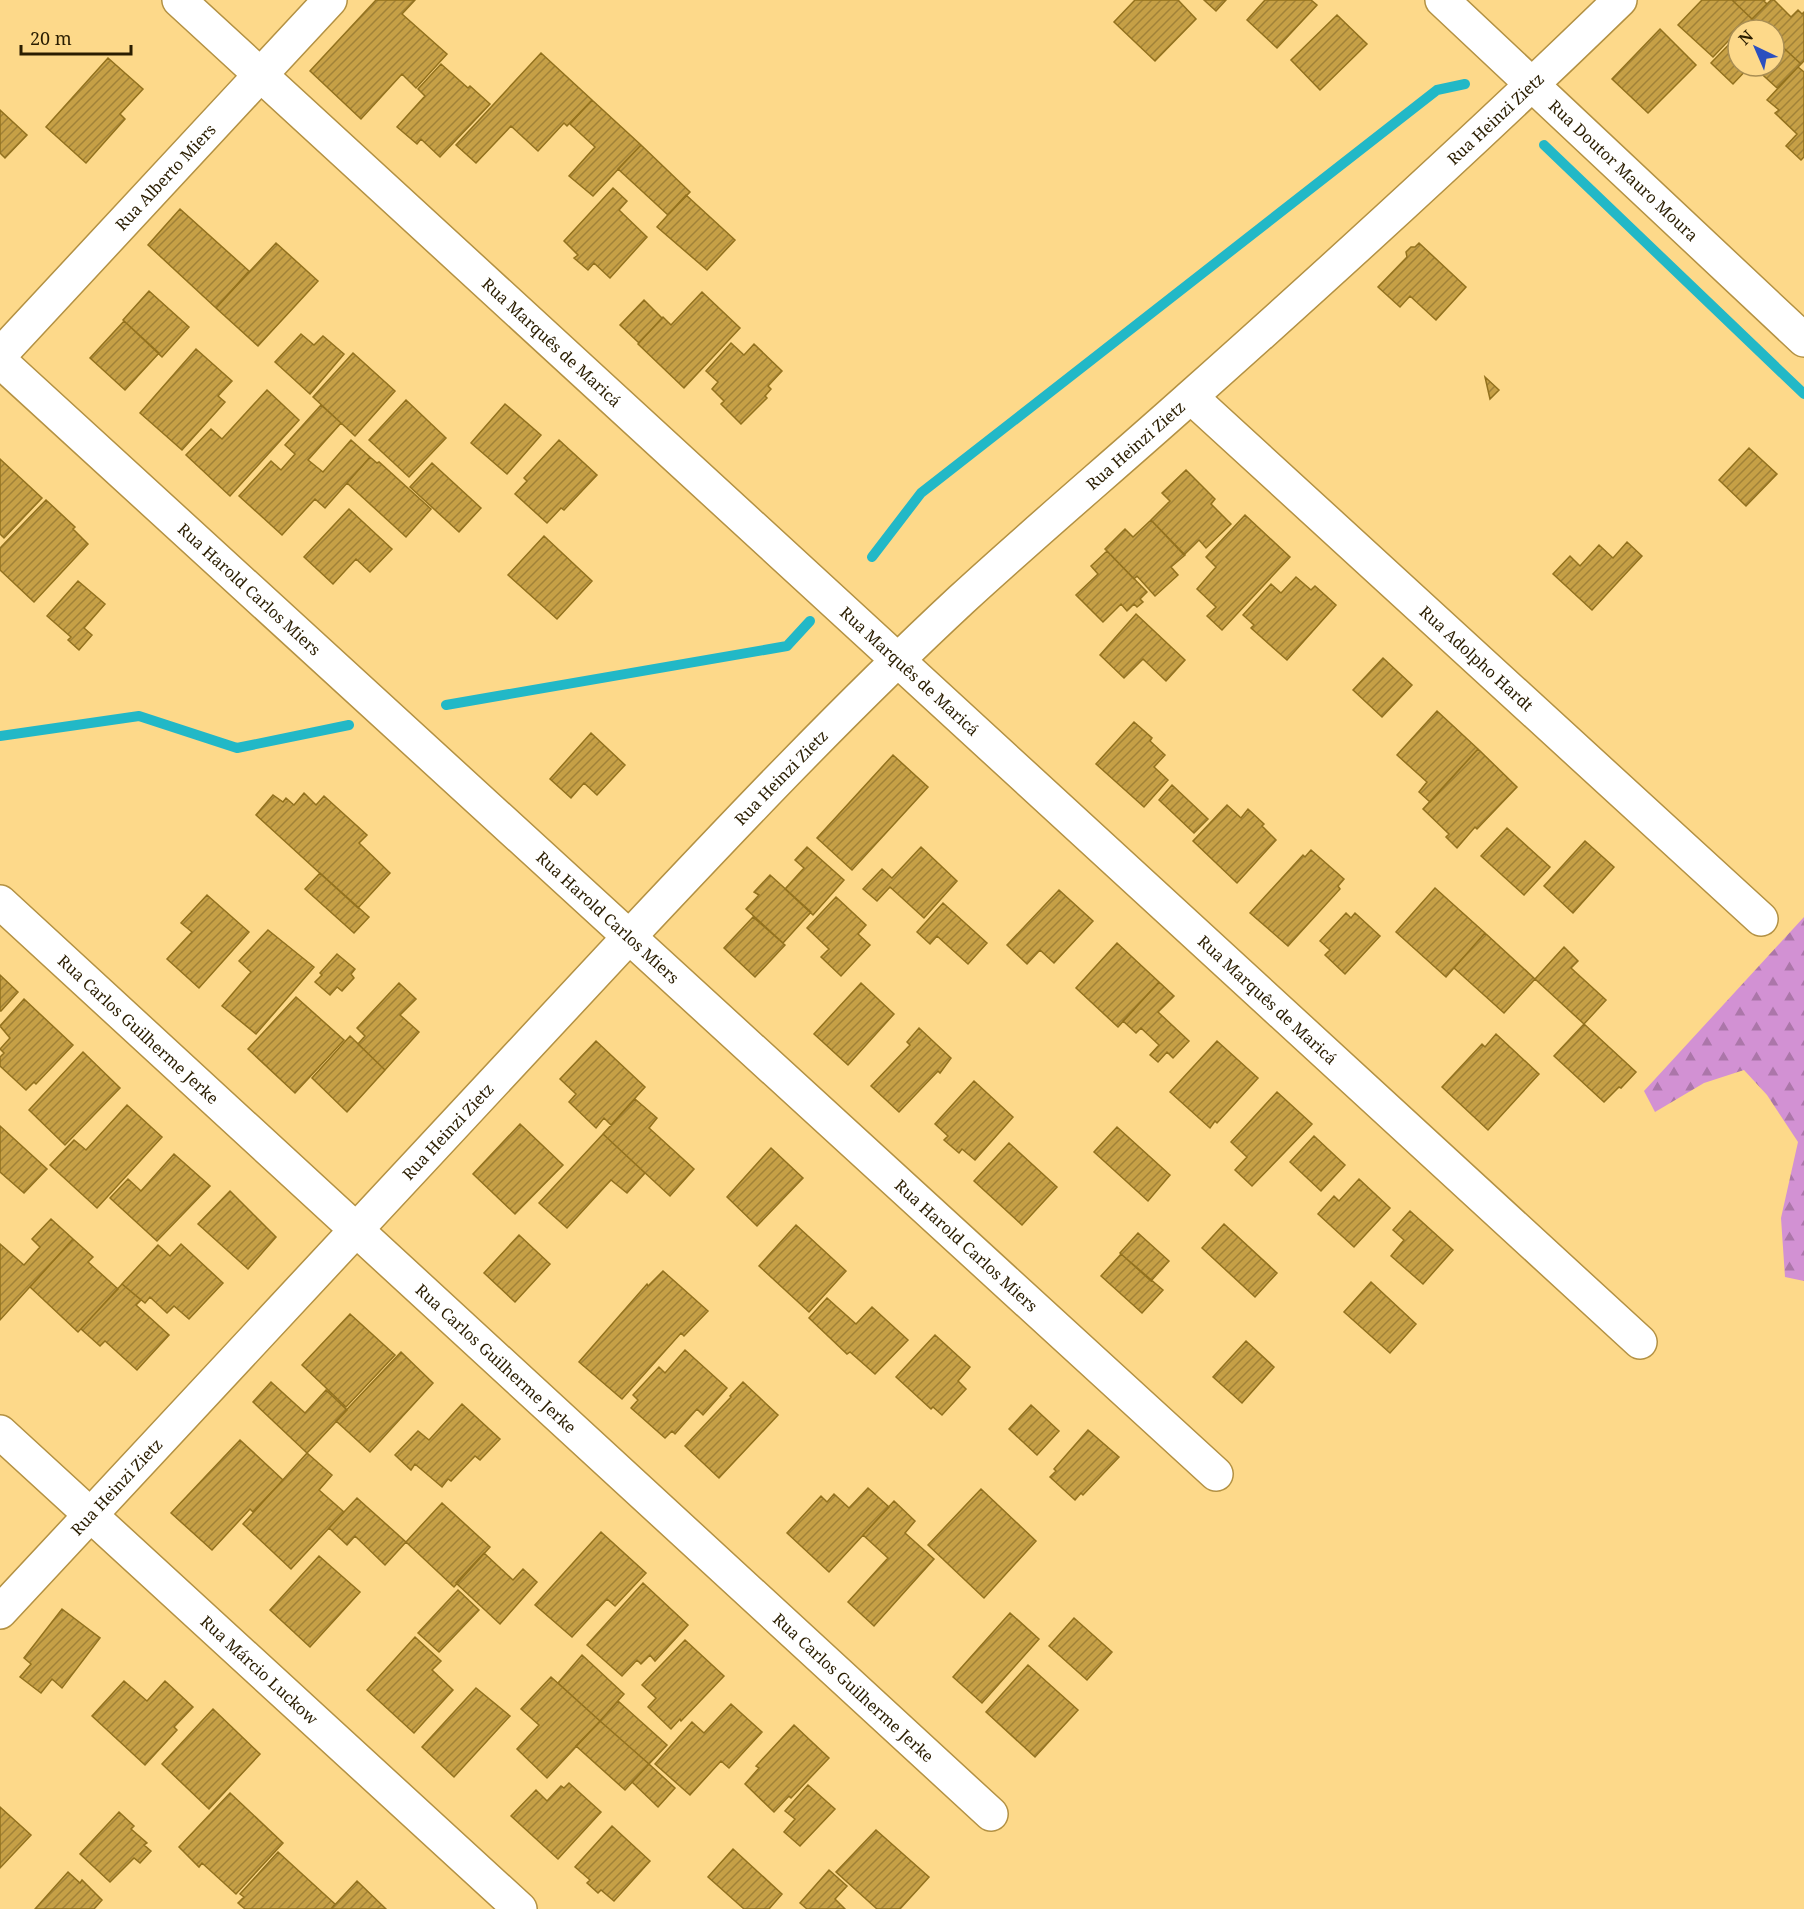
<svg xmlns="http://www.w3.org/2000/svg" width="1804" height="1909" viewBox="0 0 1804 1909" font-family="'Noto Serif',serif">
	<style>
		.forest { fill: url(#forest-firs) }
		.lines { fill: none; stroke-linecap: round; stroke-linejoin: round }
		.stream { stroke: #22b8c7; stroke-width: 10 }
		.building { fill: url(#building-hatch); stroke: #92711e; stroke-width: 1.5 }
		.minor-casing { stroke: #b39143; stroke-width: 36 }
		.minor { stroke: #fff; stroke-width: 33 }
		.labels { text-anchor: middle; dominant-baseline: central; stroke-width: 4.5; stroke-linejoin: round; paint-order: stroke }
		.street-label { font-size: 16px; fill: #2a1d00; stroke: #fdd98a }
	</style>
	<defs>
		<pattern id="forest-firs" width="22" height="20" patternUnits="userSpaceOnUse" patternTransform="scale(1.5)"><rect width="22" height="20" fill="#d291d3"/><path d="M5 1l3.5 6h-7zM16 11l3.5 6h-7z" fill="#ab76a9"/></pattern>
		<pattern id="building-hatch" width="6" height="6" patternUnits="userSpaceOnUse" patternTransform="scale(1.5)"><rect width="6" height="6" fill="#c6a046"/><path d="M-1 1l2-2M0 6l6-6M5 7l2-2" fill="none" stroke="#a18238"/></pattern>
	</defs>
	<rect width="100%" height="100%" fill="#fdd98a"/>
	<path class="forest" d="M1804,917V1281L1785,1277L1781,1218L1798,1142L1767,1095L1744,1070L1704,1083L1655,1112L1644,1091Z"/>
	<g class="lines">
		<path class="stream" d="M1544,145L1804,394
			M872,557L921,493L1437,90L1465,84
			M446,705L787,646L810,621
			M0,736L139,716L237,748L349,725"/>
	</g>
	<path class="building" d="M376,0H415L402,14L447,54L416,88L402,74L361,119L310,71Z
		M1135,0H1178L1196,19L1155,61L1114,22Z
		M1204,0H1226L1216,11Z
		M1265,0H1311L1317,5L1277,48L1247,20Z
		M1702,0H1732L1752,19L1742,30H1738V35L1733,40L1731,38L1713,57L1678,25Z
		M1732,0H1765L1764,1L1767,4L1752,19Z
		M1771,0H1774L1791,17L1798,10L1802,14L1804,12V61L1801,64L1774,39V30H1764L1752,19Z
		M1337,15L1367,44L1320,90L1291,60Z
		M1752,19L1764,30H1742Z
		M1660,29L1696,65L1648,113L1612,79Z
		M1738,35V66H1750L1733,84L1711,63Z
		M1774,39L1801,64L1777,88L1753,66H1774Z
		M541,53L592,100L567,126L564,123L538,151L511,126L476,163L456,145Z
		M108,58L143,89L120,114L125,119L86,163L46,127Z
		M441,64L468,88L470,86L490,104L440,157L421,139L417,144L397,127L425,96L418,89Z
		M1798,67L1804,72V157L1801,160L1786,146L1797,134L1775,113L1779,110L1767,100Z
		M592,100L641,145L593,196L569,176L595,147L570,124Z
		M0,110L27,135L5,158L0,153Z
		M641,145L690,192L668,215L618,169Z
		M613,188L627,201L619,210L647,237L610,278L594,263L588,270L574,258L578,255L564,241Z
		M686,195L735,240L707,270L657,227Z
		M180,209L249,271L216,308L148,245Z
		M276,243L318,281L258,346L216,308Z
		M1419,243L1466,287L1436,320L1410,296L1400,307L1378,287L1407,257L1406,252L1411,247H1415Z
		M149,291L189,327L162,357L123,320Z
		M702,292L740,328L684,388L638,344L663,317L671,325Z
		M644,300L662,318L639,343L620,325Z
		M124,321L159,353L125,390L90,358Z
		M301,334L314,345L323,336L344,354L310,394L275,362Z
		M731,343L744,355L754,344L782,371L768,386L771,389L765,396L767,398L741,424L721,404L724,401L712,389L718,382L706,371Z
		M196,349L232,381L218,396L225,402L182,450L140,413Z
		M353,353L395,391L355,436L313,397Z
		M1485,377L1499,390L1490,399Z
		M267,390L299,420L230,496L186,455L211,429L222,439Z
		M406,400L446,438L409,477L369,440Z
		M505,404L541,435L507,474L471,443Z
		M321,405L341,423L308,460L323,472L351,440L370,457L325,508L315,499L282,535L239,496L271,461L281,470L295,454L285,445Z
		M559,440L597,475L564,510L561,508L547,523L515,494L527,481L524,478Z
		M1749,448L1777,474L1746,506L1719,480Z
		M370,457L377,463L379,462L431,509L406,537L347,483Z
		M0,459L42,498L4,538L0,534Z
		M432,463L481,508L459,532L410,487Z
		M1186,470L1215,499L1211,504L1231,524L1206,548L1199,540L1184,555L1151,520L1170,501L1162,493Z
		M46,500L75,527L73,529L88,544L34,602L0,570V548Z
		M349,509L392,549L370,572L356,559L333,584L304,557Z
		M1245,515L1290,557L1222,630L1207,616L1216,607L1197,589L1216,567L1206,557Z
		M1151,520L1185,555L1171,567L1178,575L1155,596L1137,576L1134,579L1105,549L1125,529L1133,537Z
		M544,536L592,581L557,619L508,575Z
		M1627,542L1642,556L1592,610L1553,574L1570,556L1580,566L1599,545L1613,558Z
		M1107,551L1147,592L1140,599L1143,602L1137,607L1134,604L1127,611L1121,604L1103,622L1076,595L1098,574L1091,566Z
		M1296,577L1311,590L1315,586L1336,605L1287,660L1251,628L1254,625L1243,615L1271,584L1281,593Z
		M78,581L105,604L84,628L92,635L79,650L68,640L71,637L47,616Z
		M1136,614L1185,660L1166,681L1143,659L1124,678L1100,655Z
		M1383,658L1412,685L1382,717L1353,690Z
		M1437,711L1478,749L1430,802L1419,792L1427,782L1397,755Z
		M1134,722L1152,738L1150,741L1165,755L1154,767L1168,780L1144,807L1096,764Z
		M591,733L625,765L597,795L584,783L571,798L550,779Z
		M1478,749L1517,787L1477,829L1475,827L1457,848L1446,837L1449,834L1423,809Z
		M893,755L928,787L852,870L817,838Z
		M1172,785L1208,819L1194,833L1159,800Z
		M304,793L316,805L324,796L367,835L359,843L390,873L358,908L256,815L273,795L283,802L286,798L294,805Z
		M1227,805L1241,818L1248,809L1264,824L1262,826L1276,840L1237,883L1193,841Z
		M1507,828L1550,867L1524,895L1481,856Z
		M1585,841L1614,867L1573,913L1544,886Z
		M807,847L844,880L813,915L785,889L804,868L795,860Z
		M921,847L957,881L924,918L890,887L877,901L863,889L882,869L892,878Z
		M1311,850L1344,879L1338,886L1340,889L1288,946L1250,913L1303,855L1305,857Z
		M320,873L369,917L354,933L305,889Z
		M770,875L811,912L783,943L746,909L759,895L754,892Z
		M1435,888L1485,933L1446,977L1396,932Z
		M1059,890L1093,921L1054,963L1040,950L1027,964L1007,945Z
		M207,895L249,932L199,988L167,959L192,932L181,923Z
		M836,897L866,925L858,934L870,945L841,976L821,957L829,949L807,928Z
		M943,903L987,943L968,964L937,936L930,944L917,932Z
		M1346,913L1351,918L1355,913L1380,936L1345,974L1325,955L1330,950L1320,941Z
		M753,917L785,945L755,977L724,948Z
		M268,930L314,967L256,1034L222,1006L251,972L239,961Z
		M1485,933L1535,979L1504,1013L1454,968Z
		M1117,943L1159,982L1118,1027L1076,988Z
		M1564,947L1578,961L1571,968L1606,1000L1584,1024L1535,979Z
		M337,954L355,969L351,974L354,978L342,991L337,987L330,995L315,982L322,975L320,973Z
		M0,975L18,992L1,1011H0Z
		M1159,982L1174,996L1158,1012L1189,1041L1173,1058L1167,1052L1158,1062L1150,1055L1159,1045L1141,1028L1136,1033L1123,1021Z
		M399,983L416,999L400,1015L419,1032L385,1070L358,1044L365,1036L357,1028Z
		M861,983L894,1014L848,1065L814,1034Z
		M296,997L344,1040L295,1093L248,1049Z
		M24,999L73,1045L36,1084L34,1082L26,1090L0,1066V1057L4,1053L0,1049L10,1038L0,1026Z
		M1584,1024L1636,1072L1621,1088L1619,1087L1604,1102L1554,1056Z
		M919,1028L951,1058L940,1073L938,1071L899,1112L871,1086L910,1045L907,1042Z
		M1496,1034L1539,1074L1488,1130L1442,1087L1482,1044L1485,1047Z
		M350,1036L385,1070L347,1112L312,1078Z
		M596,1041L645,1087L611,1125L604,1118L596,1128L569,1102L576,1094L560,1079Z
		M1217,1041L1258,1078L1217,1123L1215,1121L1210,1128L1170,1092Z
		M83,1052L120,1088L65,1145L29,1110Z
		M974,1081L1013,1117L975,1160L962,1149L959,1153L944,1140L948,1136L935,1124Z
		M1277,1092L1312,1124L1252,1186L1235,1170L1247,1157L1231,1142Z
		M635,1099L657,1118L649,1128L694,1169L670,1196L603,1134Z
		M127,1105L162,1137L97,1208L50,1165L74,1140L86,1150Z
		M520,1124L563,1165L515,1214L473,1174Z
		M0,1126L47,1169L24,1193L0,1172Z
		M1117,1127L1170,1175L1148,1201L1094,1152Z
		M603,1134L645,1173L627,1193L611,1180L567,1228L539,1203Z
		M1314,1136L1345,1165L1321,1191L1290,1162Z
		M1009,1143L1057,1187L1022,1225L974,1181Z
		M771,1148L803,1178L757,1226L727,1197Z
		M174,1154L210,1186L157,1241L110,1198L128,1179L141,1191Z
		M1359,1179L1390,1208L1354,1247L1318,1214L1334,1196L1339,1201Z
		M230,1191L276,1237L248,1269L198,1224Z
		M1410,1211L1453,1250L1423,1284L1391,1256L1404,1240L1393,1230Z
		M51,1219L73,1239L0,1320V1244L24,1265L40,1247L32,1239Z
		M1224,1224L1277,1273L1255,1297L1202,1248Z
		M796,1225L846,1271L809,1312L759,1266Z
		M1138,1233L1169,1261L1151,1281L1120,1253Z
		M519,1235L550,1264L515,1302L484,1273Z
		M73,1239L93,1257L88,1262L118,1289L78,1332L30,1287Z
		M181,1244L223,1283L189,1319L174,1306L167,1313L150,1297L145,1303L122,1284L158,1245L170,1256Z
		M1121,1254L1163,1290L1142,1313L1101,1276Z
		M663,1271L708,1311L684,1336L681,1333L622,1399L579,1362L647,1284L648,1286Z
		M1371,1282L1416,1324L1390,1353L1344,1312Z
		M122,1284L141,1300L136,1305L169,1335L137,1370L105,1341L100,1346L81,1329Z
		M827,1298L856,1324L872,1307L908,1340L875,1374L850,1352L847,1354L809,1318Z
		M350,1314L395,1355L346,1407L302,1365Z
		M935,1335L970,1367L958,1381L966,1389L942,1415L933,1407L931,1409L896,1377Z
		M1246,1341L1274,1367L1242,1403L1213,1377Z
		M685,1350L727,1388L703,1415L697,1409L675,1434L672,1431L665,1438L631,1408L638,1400L633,1395L659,1367L665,1373Z
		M401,1352L433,1383L370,1452L336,1421Z
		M271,1382L305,1413L326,1390L347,1410L307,1453L253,1402Z
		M743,1382L778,1415L719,1478L685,1446L731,1397L730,1396Z
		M462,1404L500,1439L480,1460L475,1456L451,1481L448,1479L442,1487L415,1464L411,1470L395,1455L418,1431L429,1440Z
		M1031,1405L1059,1431L1037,1455L1009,1429Z
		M1088,1430L1119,1457L1083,1495L1081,1493L1075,1500L1050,1477L1056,1471L1054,1469Z
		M240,1440L283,1480L253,1512L250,1509L212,1550L171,1513Z
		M307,1453L332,1475L319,1490L344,1512L291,1569L243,1524Z
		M868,1488L889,1507L829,1572L787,1533L821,1496L827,1502L834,1494L849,1508Z
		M981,1489L1036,1541L984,1598L928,1545Z
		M357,1498L406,1542L385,1565L355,1536L347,1545L329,1528Z
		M894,1501L915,1521L905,1533L934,1559L874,1626L848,1602L888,1558L863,1535Z
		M442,1503L490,1547L454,1587L406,1542Z
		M601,1532L646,1573L615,1606L607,1599L572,1637L535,1605Z
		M484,1553L513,1580L523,1569L537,1582L500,1624L456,1583Z
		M319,1556L360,1592L310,1647L270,1610Z
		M643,1583L688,1625L655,1661L650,1655L641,1664L637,1660L622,1676L587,1645Z
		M458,1590L479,1610L439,1652L418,1633Z
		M62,1609L100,1638L62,1688L52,1679L41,1693L20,1677L31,1664L24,1658Z
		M1010,1613L1039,1639L982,1703L953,1677Z
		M1074,1618L1112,1652L1087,1680L1049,1646Z
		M415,1637L441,1661L432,1670L453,1690L414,1733L367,1690Z
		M685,1640L724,1676L681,1721L680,1719L671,1729L648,1707L656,1698L642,1685Z
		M582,1655L624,1694L600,1721L558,1683Z
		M1028,1665L1078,1710L1035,1757L986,1712Z
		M551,1677L600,1721L547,1778L517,1749L539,1725L521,1709Z
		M124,1681L147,1701L165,1681L193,1707L174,1727L177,1730L145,1765L92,1716Z
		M476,1688L510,1716L454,1777L422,1747Z
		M618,1701L667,1745L649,1764L600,1721Z
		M731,1704L762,1732L729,1768L721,1761L690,1795L655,1764L692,1722L704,1733Z
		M213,1709L260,1754L209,1809L162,1764Z
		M600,1721L649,1764L625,1790L576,1746Z
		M794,1725L829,1758L791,1798L789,1796L774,1812L745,1784L759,1768L756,1766Z
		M649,1764L675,1788L658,1807L632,1782Z
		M569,1783L601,1812L558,1859L511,1816L536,1790L547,1801L561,1786L564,1788Z
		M808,1785L835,1809L800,1846L784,1832L795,1819L785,1811Z
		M230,1793L283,1843L236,1894L202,1863L199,1867L179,1847Z
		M0,1807L31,1835L0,1868Z
		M119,1812L134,1826L131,1829L147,1843L144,1845L151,1851L140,1863L134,1858L110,1882L80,1854Z
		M612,1826L650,1861L614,1901L601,1890L598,1893L587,1883L590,1880L575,1867Z
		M876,1830L929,1877L900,1909H877L836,1872Z
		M733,1849L782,1894L769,1909H744L708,1877Z
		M278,1852L335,1904L331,1909H245L238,1903L244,1897L240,1894Z
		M829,1870L847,1886L835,1899L845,1909H807L800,1903Z
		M68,1872L80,1883L82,1880L102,1900L94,1909H35Z
		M357,1881L386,1909H331Z"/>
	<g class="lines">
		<g class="minor-casing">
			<g id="minor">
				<path id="s1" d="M179,0L1640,1342"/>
				<path id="s2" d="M1442,0L1804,340"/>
				<path id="s3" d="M0,355L330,0"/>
				<path id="s4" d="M0,361L1216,1474"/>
				<path id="s5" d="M1191,397L1761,919"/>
				<path id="s6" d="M0,902L991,1814"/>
				<path id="s7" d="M0,1432L520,1909"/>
				<path id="s8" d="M0,1612L629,937C737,822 846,707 961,600C1035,532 1112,467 1187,400C1333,270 1479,137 1620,0"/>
			</g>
		</g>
		<use href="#minor" class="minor"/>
	</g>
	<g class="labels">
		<g class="street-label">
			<text stroke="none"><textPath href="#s8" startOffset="2115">Rua Heinzi Zietz</textPath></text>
			<text stroke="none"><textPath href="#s2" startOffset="249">Rua Doutor Mauro Moura</textPath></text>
			<text stroke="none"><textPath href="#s3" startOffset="243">Rua Alberto Miers</textPath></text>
			<text stroke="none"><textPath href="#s1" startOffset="506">Rua Marquês de Maricá</textPath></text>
			<text stroke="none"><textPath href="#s8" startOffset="1629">Rua Heinzi Zietz</textPath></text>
			<text stroke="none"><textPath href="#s4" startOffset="338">Rua Harold Carlos Miers</textPath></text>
			<text stroke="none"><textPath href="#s5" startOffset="387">Rua Adolpho Hardt</textPath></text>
			<text stroke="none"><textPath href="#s1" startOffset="992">Rua Marquês de Maricá</textPath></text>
			<text stroke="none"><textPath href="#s8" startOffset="1143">Rua Heinzi Zietz</textPath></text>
			<text stroke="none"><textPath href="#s4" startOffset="824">Rua Harold Carlos Miers</textPath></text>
			<text stroke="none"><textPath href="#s1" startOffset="1478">Rua Marquês de Maricá</textPath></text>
			<text stroke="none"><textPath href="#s6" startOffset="188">Rua Carlos Guilherme Jerke</textPath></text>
			<text stroke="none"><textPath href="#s8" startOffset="657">Rua Heinzi Zietz</textPath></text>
			<text stroke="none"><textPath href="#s4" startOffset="1310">Rua Harold Carlos Miers</textPath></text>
			<text stroke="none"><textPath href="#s6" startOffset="674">Rua Carlos Guilherme Jerke</textPath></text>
			<text stroke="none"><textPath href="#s8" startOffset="171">Rua Heinzi Zietz</textPath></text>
			<text stroke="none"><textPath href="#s7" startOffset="352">Rua Márcio Luckow</textPath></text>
			<text stroke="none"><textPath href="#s6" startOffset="1160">Rua Carlos Guilherme Jerke</textPath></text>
		</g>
	</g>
	<g transform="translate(1756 48) rotate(316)"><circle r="28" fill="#fdd98a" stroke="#a98e53" stroke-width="1.5"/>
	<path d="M0-4.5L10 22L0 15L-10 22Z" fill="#2b4fbf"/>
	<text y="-9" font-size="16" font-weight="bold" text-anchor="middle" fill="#2a1d00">N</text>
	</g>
	<path d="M21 45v9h110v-9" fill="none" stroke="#2a1d00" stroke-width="3"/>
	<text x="30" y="45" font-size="18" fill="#2a1d00" stroke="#fdd98a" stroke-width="4.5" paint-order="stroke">20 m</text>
</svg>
